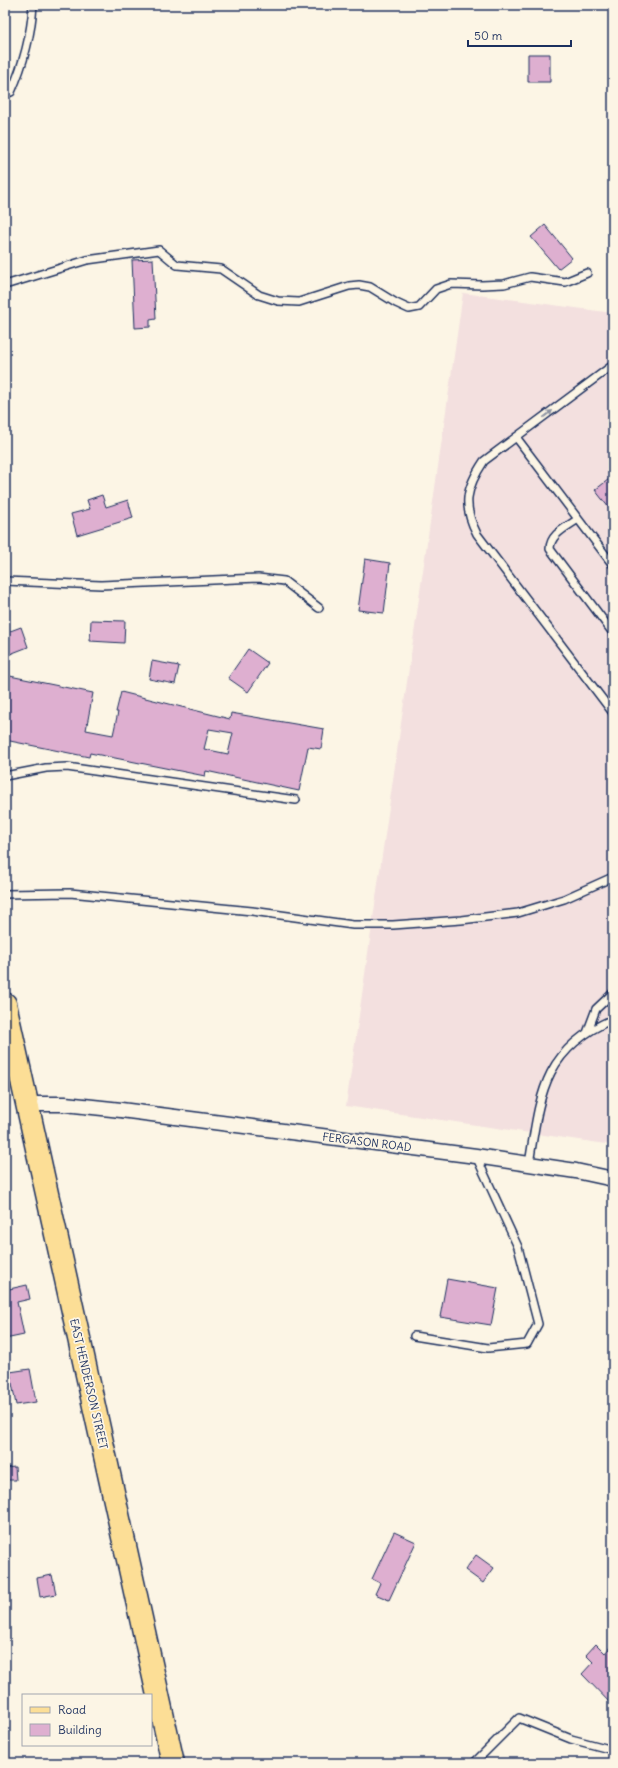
<svg xmlns="http://www.w3.org/2000/svg" width="618" height="1768" viewBox="0 0 618 1768" font-family="Delius,sans-serif">
	<style>
		.built { fill: #f3e0df }
		.building { fill: #deafd0; stroke: #1b2f5e; fill-rule: evenodd }
		.lines { fill: none; stroke-linecap: round; stroke-linejoin: round }
		.service-casing { stroke: #1b2f5e; stroke-width: 10 }
		.minor-casing { stroke: #1b2f5e; stroke-width: 17 }
		.primary-casing { stroke: #1b2f5e; stroke-width: 25 }
		.service { stroke: #fcf5e5; stroke-width: 7 }
		.minor { stroke: #fcf5e5; stroke-width: 14 }
		.primary { stroke: #fcde96; stroke-width: 22 }
		.oneway { fill: #8c92a2 }
		.labels { text-anchor: middle; dominant-baseline: central; stroke-width: 3.5; stroke-linejoin: round; paint-order: stroke }
		.street-label { font-size: 11px; fill: #1b2f5e; stroke: #fcf5e5 }
	</style>
	<rect width="100%" height="100%" fill="#fcf5e5"/>
	<filter id="ink" filterUnits="userSpaceOnUse"><feTurbulence type="fractalNoise" baseFrequency=".025" numOctaves="2"/><feDisplacementMap in="SourceGraphic" scale="8" xChannelSelector="R" yChannelSelector="G"/><feConvolveMatrix kernelMatrix="1 2 1 2 8 2 1 2 1" color-interpolation-filters="sRGB"/></filter>
	<g filter="url(#ink)">
		<path class="built" d="M463,293L613,313V1145L346,1106Z"/>
		<path class="building" d="M528,54H550V82H528Z
			M545,225L572,258L558,269L531,237Z
			M153,259L156,319L150,320V327L135,328L132,260Z
			M613,476V513L595,490Z
			M102,495L106,507L128,500L133,518L77,535L71,514L90,509L87,500Z
			M365,559L390,563L384,613L358,610Z
			M91,620L125,621L124,643L90,641Z
			M21,627L28,647L10,654L5,641V633Z
			M248,649L268,663L248,692L228,678Z
			M152,661L179,666L175,684L149,679Z
			M5,675L93,693L86,730L113,735L118,712H116L121,692L230,719L231,713L324,729L321,749L308,747L299,791L206,771L205,776L90,753L89,757L5,740ZM209,729L233,733L228,754L204,749Z
			M447,1279L498,1288L491,1325L440,1317Z
			M27,1285L30,1299L17,1302L24,1335L5,1339V1290Z
			M30,1369L36,1402L16,1405L10,1372Z
			M15,1467L16,1480H5V1468Z
			M394,1532L416,1542L389,1600L375,1594L380,1583L372,1579Z
			M476,1555L494,1568L483,1583L465,1570Z
			M52,1575L56,1594L40,1597L37,1578Z
			M596,1644L605,1653L613,1644V1706L582,1674L593,1662L586,1655Z"/>
		<g class="lines">
			<g class="service-casing">
				<path id="service" d="M5,94L11,92C24,63 31,37 33,5
					M5,285L87,260L159,250L177,265L221,269L259,295L278,301L299,302L349,286L359,285L370,287L396,303L409,309L419,307L436,289L451,284L482,285L504,284L530,277L565,282L587,273
					M613,365L484,461C466,488 462,505 477,534L613,713
					M516,437L613,565
					M578,519C567,527 550,534 550,549L613,633
					M5,581L101,585L258,578L284,581L319,608
					M5,776L46,768L67,767L296,800
					M5,894L70,893L252,911L353,925H393L461,920L518,913L564,899L613,877
					M587,1033L596,1009L613,993
					M529,1164C540,1096 542,1050 613,1019
					M414,1336L488,1348L527,1344L538,1324L518,1247L476,1156
					M474,1763L519,1718L571,1739L613,1750"/>
			</g>
			<g class="minor-casing">
				<path id="minor" d="M26,1104H65L121,1110L476,1156L576,1171L613,1179"/>
			</g>
			<g class="primary-casing">
				<path id="primary" d="M5,1004L173,1763"/>
			</g>
			<use href="#service" class="service"/>
			<use href="#minor" class="minor"/>
			<use href="#primary" class="primary"/>
		</g>
		<defs><path id="oneway-solid" d="M-6-.8H1V-3.2L6.5 0L1 3.2V.8H-6Z"/></defs>
		<use class="oneway" href="#oneway-solid" transform="translate(548 414) rotate(-37)"/>
	</g>
	<g class="labels">
		<g class="street-label">
			<text transform="translate(367 1142) rotate(7)">FERGASON ROAD</text>
			<text transform="translate(89 1384) rotate(77)">EAST HENDERSON STREET</text>
		</g>
	</g>
	<rect width="618" height="1768" fill="none" stroke="#fcf5e5" stroke-width="20"/>
	<rect x="10" y="10" width="598" height="1748" fill="none" stroke="#1b2f5e" stroke-width="1.5" filter="url(#ink)"/>
	<rect x="22" y="1694" width="130" height="52" fill="#fcf5e5" stroke="#a2a6af"/>
	<rect x="30" y="1707" width="20" height="6" fill="#fcde96" stroke="#a2a6af"/>
	<text x="58" y="1714" font-size="12" fill="#1b2f5e">Road</text>
	<rect x="30" y="1724" width="20" height="12" fill="#deafd0" stroke="#a2a6af"/>
	<text x="58" y="1734" font-size="12" fill="#1b2f5e">Building</text>
	<path d="M468 40v6h103v-6" fill="none" stroke="#1b2f5e" stroke-width="2"/>
	<text x="474" y="40" font-size="12" fill="#1b2f5e" stroke="#fcf5e5" stroke-width="3" paint-order="stroke">50 m</text>
</svg>
